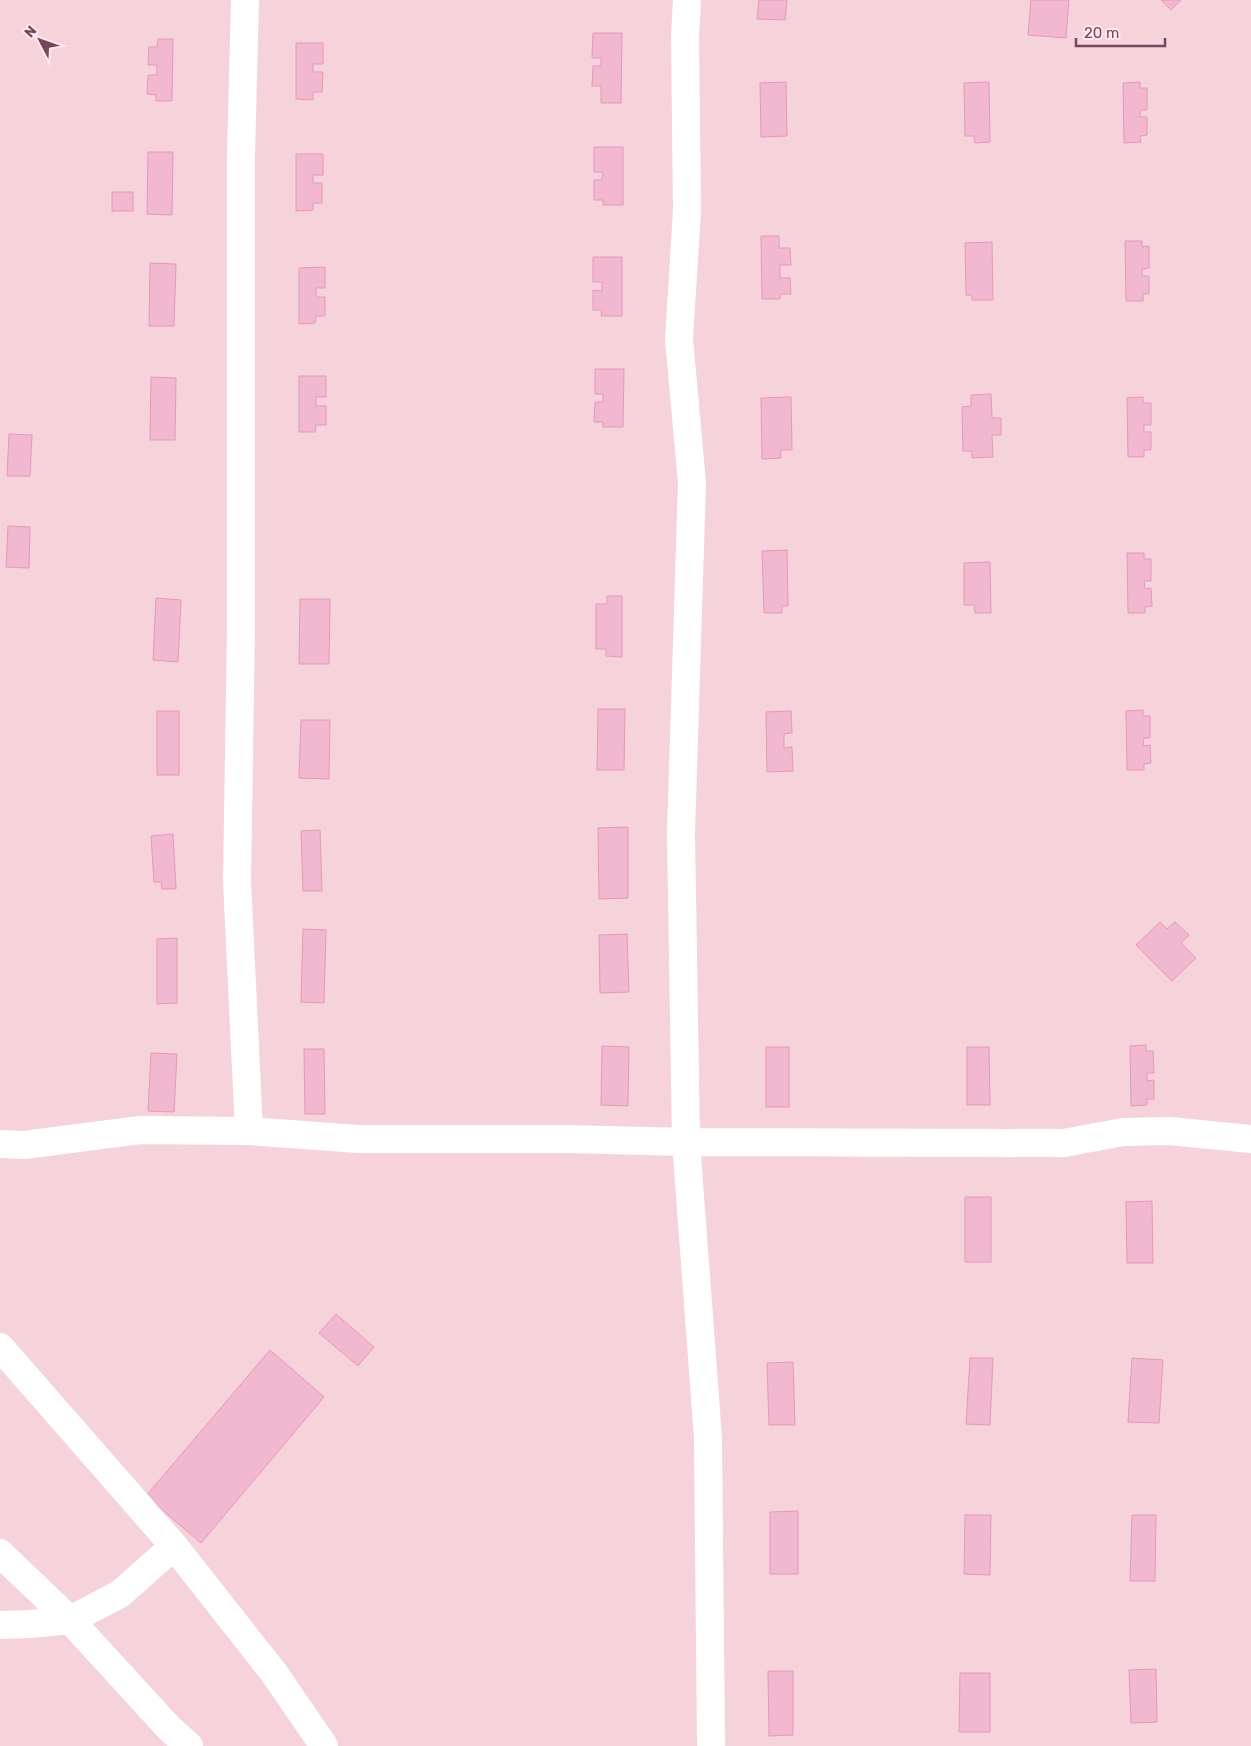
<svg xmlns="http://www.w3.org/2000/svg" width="1251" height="1746" viewBox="0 0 1251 1746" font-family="Rubik,sans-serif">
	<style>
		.residential { fill: #f6d2db }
		.building { fill: #f2b8d0; stroke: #e598ba }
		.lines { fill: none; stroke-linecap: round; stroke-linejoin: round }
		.minor { stroke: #fff; stroke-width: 28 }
	</style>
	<rect width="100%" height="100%" fill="#fce0e6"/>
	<path class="residential" d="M0,0H1251V1746H0Z"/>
	<path class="building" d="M759,0H787L785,20L757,19Z
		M1031,0H1069L1066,38L1028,35Z
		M1161,0H1181L1171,10Z
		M593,33H622L621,103H601V86H592L593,66H601V58H592Z
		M158,39H173L172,101H156V95L147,94L148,75H157V65H148L149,47H157Z
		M296,43H323V64H313V72H323L322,92H313V100L296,99Z
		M786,82L787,136L761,137L760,83Z
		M989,82L990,142L975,143L974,136H965L964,83Z
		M1140,82V88H1147V110H1140V117H1147V135L1140,136L1141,142L1124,143L1123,83Z
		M594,147H623V205H603V200H594V180H602L603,172H594Z
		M148,152H173L172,215L147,214Z
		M296,154H323V175H313V183H322V203H313V210L296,211Z
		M112,192H133V211H112Z
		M761,236H779V248H790L791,265H780V278H790L791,294H780V299H762Z
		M1125,241H1142V247L1149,246V268L1142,269V276H1149V294H1143V301H1126Z
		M992,242L993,300H972V295H966L965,243Z
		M593,257H622V316H601L602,310H593V290L602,291V282H593Z
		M150,263L176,264L174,326H149Z
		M325,267V288H316V297H325V316H316L315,323L299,324V268Z
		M595,369H624L623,427H603V422H594L595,402H603V394H595Z
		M299,376H326V397H316V406H326V425H316L315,432H299Z
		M151,377L176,378L175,440H150Z
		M991,394L992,418H1001V435H992L993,457L972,458V451H963L962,407L971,406V395Z
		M791,397L792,450H780L781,458L762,459L761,398Z
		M1143,397V403H1151V425H1144V432H1151V450H1144V457H1128L1127,398Z
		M9,434L32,435L30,476H7Z
		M8,526L30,527L29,568L6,567Z
		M787,550L788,606H782V613H764L762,551Z
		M1127,553H1144V559H1151V581H1144L1145,589L1151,588L1152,606L1145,607V613H1128Z
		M990,562L991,613H975L974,605H964V563Z
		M607,596H622V657L606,656V649H596V604H607Z
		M156,598L181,600L178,662L153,660Z
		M300,599H330L329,664H299Z
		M598,709H625L624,770H597Z
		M1143,710V716H1150V738H1144L1143,746L1150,745L1151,763L1144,764V770H1127L1126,711Z
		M157,711H179V775H157Z
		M791,711L792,733L784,734V748L792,747L793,771L767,772L766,712Z
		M301,720H330L329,779L299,778Z
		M628,827V898L599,899L598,828Z
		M320,830L322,891H303L301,831Z
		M173,834L176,889H162L161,882H154L151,836Z
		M1160,922L1167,929L1175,922L1189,935L1181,943L1196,958L1172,981L1136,945Z
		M303,929L326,930L324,1003L301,1002Z
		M627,934L629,992L600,993L599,935Z
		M177,938V1003L157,1004V939Z
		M1146,1045V1051H1153L1154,1073H1147V1081L1154,1080V1099H1147V1105L1131,1106L1130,1046Z
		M602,1046L629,1047L628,1106L601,1105Z
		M766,1047H789V1107H766Z
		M967,1047H989L990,1105H967Z
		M304,1049H324L325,1114H305Z
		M151,1053L177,1054L174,1112L148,1111Z
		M965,1197H991V1262H965Z
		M1152,1201L1153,1263H1127L1126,1202Z
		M336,1314L374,1347L358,1366L319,1333Z
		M270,1350L324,1397L201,1543L146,1496Z
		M970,1358H993L990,1425L966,1424Z
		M1132,1358L1163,1360L1159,1423L1128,1422Z
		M793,1362L795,1425H769L767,1363Z
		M798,1511V1574H770V1512Z
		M965,1515H991L990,1575L964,1574Z
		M1132,1515H1156L1155,1581H1130Z
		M1156,1669L1157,1722L1131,1723L1129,1670Z
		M768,1671H793V1735L769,1736Z
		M960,1673H990V1732H959Z"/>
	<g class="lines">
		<path class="minor" d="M245,0L241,158V626L237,881L249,1131
			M687,0L685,36L687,210L679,339L692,483L681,833L686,1142L708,1438L711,1746
			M0,1144L24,1145L140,1130L249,1131L358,1139H566L686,1142L1064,1143L1123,1132L1170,1131L1251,1139
			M0,1347L174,1546L274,1673L324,1746
			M0,1553L70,1620L169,1728L189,1746
			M0,1625L30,1624L70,1620L120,1594L174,1546"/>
	</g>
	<g transform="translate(40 40) rotate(311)" stroke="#ffe7ec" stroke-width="4" paint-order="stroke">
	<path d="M0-4L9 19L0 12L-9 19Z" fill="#73475c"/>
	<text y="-8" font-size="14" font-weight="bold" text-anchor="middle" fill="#73475c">N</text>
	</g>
	<path d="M1076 38v8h89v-8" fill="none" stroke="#73475c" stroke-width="2.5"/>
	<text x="1084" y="38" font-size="15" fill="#73475c" stroke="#ffe7ec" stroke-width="4" paint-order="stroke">20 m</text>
</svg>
